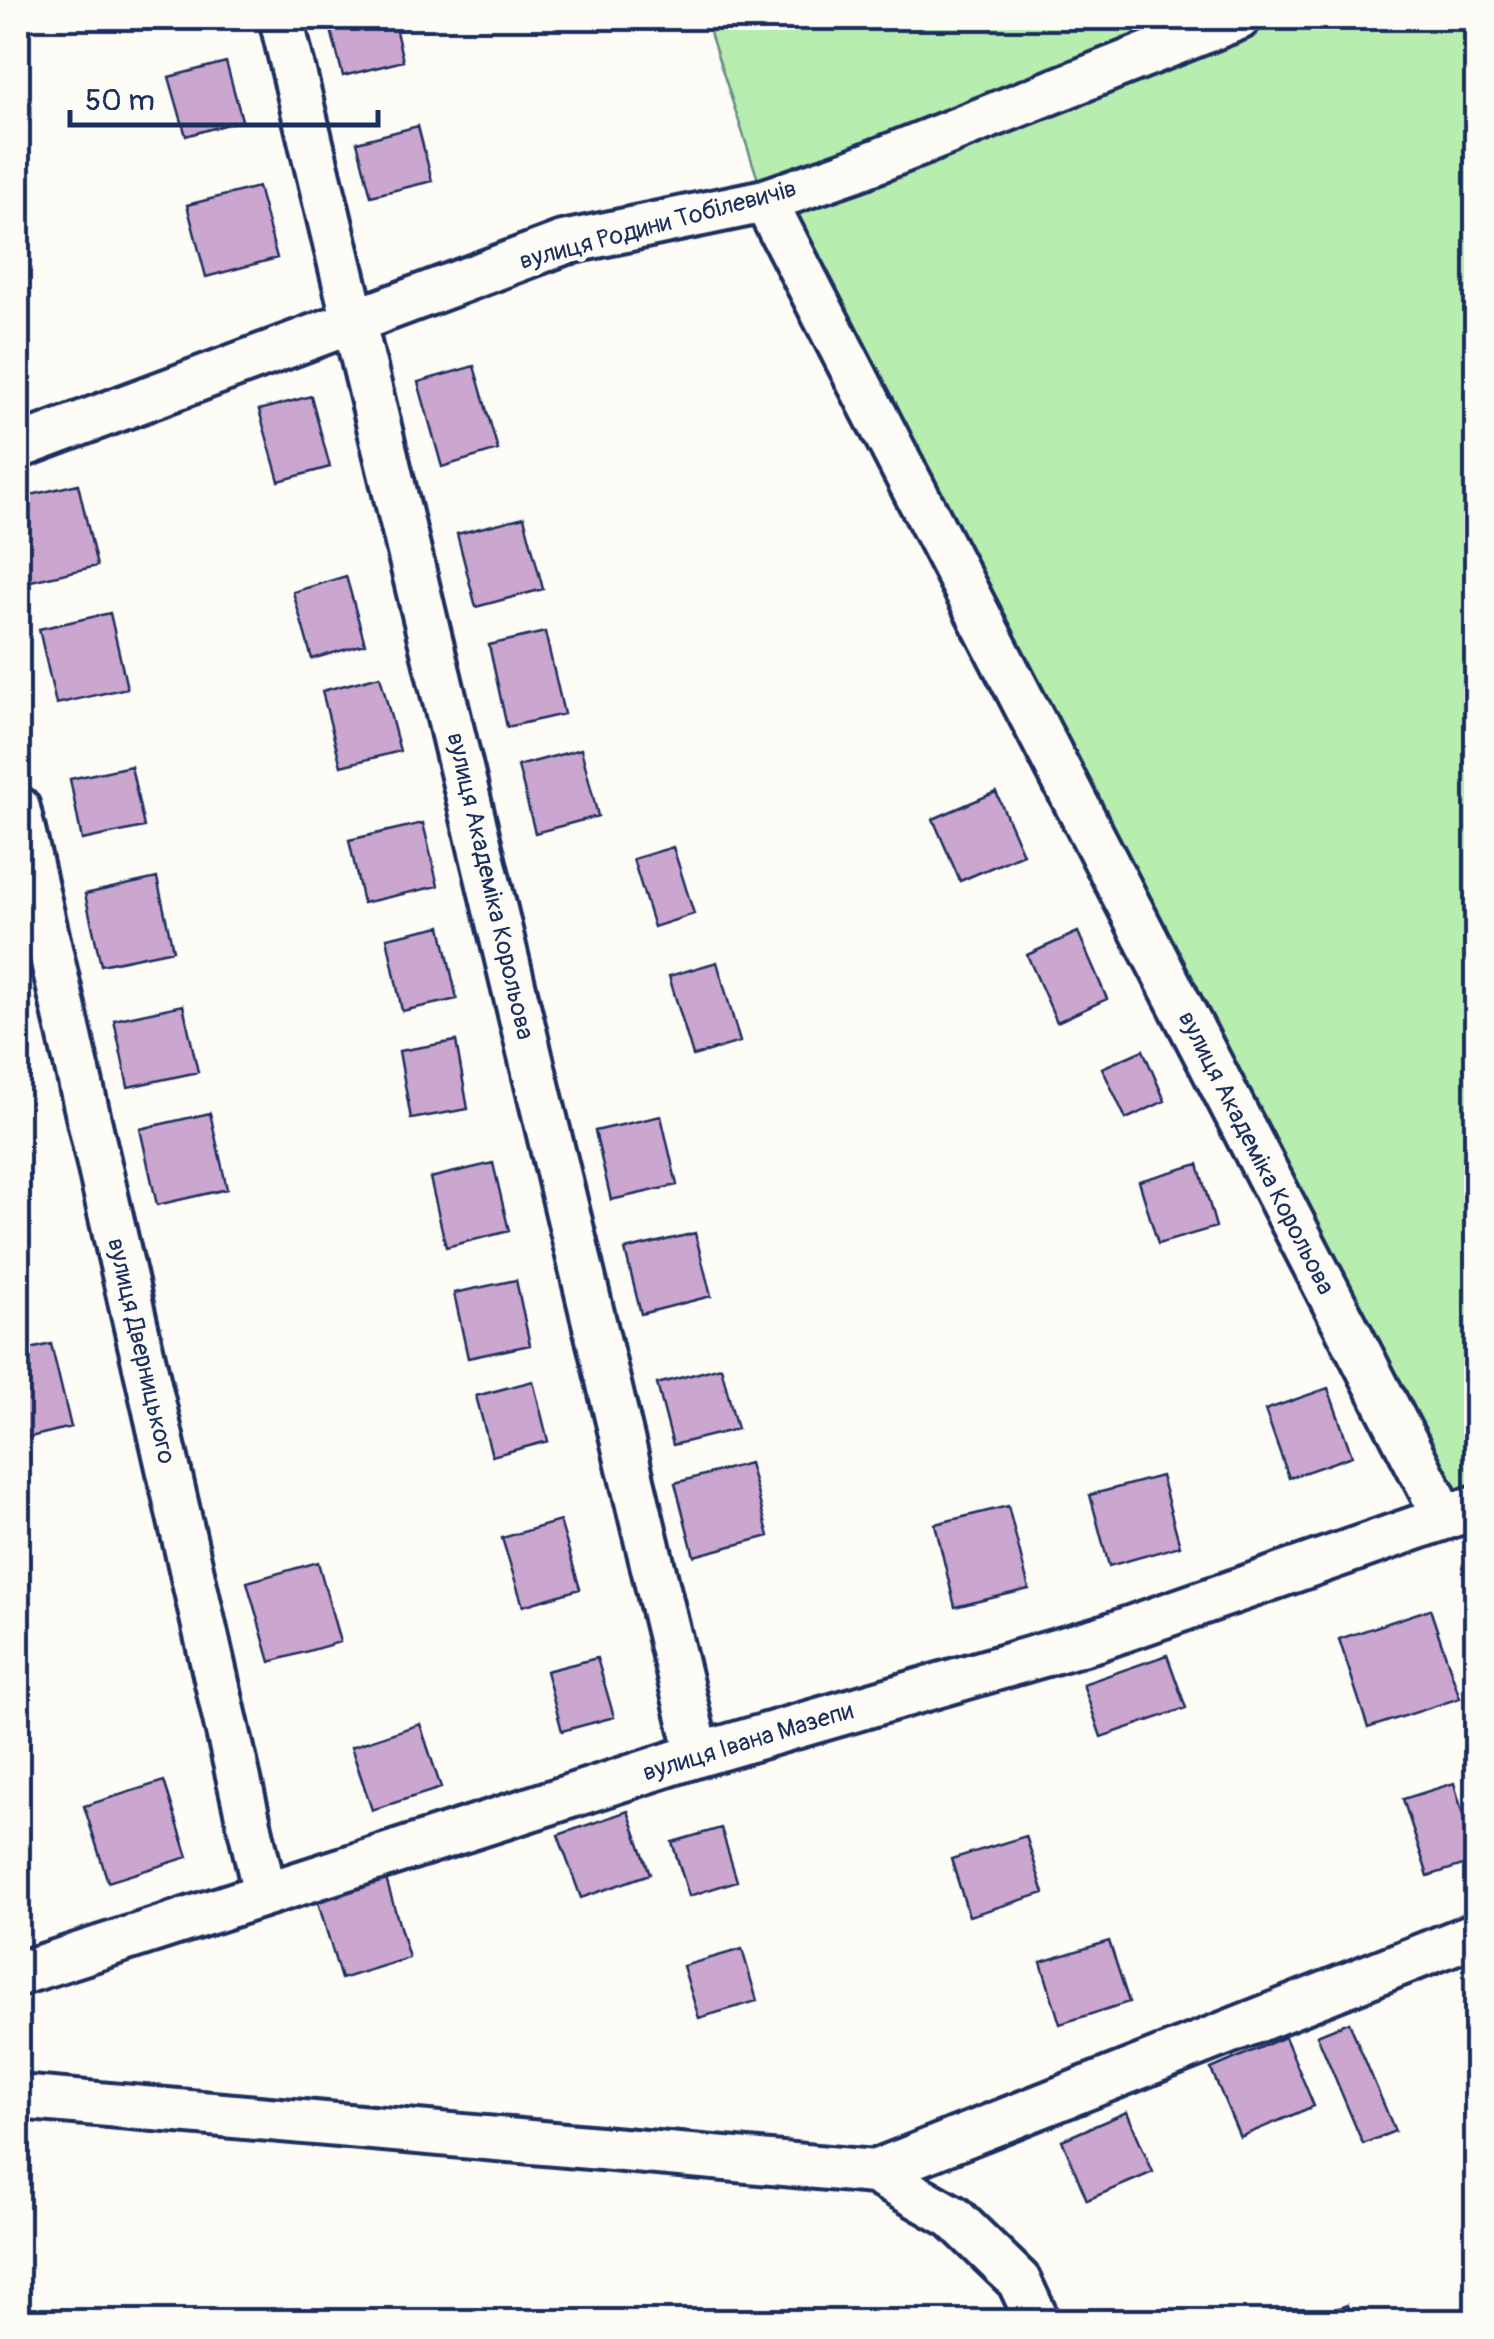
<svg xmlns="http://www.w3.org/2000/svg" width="1494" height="2339" viewBox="0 0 1494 2339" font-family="Pangolin,sans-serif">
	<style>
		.green { fill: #b7edaf; stroke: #698e86; stroke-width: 2.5 }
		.building { fill: #cba6cf; stroke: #1b2f5e; stroke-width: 2.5 }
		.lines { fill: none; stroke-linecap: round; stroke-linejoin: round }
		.street-casing { stroke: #1b2f5e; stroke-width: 50 }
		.street { stroke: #fdfcf7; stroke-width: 42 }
		.labels { text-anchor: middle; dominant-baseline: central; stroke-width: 10; stroke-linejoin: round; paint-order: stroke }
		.street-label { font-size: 25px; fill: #1b2f5e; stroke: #fdfcf7 }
	</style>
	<rect width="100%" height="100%" fill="#fdfcf7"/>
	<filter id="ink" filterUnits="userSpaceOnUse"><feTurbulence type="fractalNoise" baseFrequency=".01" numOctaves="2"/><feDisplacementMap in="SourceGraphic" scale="20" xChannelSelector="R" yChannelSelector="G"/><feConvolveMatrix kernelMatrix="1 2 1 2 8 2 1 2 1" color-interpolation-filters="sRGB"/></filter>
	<g filter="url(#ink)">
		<path class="green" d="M709,18H1476V1507L1445,1518L765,201L711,36Z"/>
		<path class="building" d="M328,18H393L403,61L343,76Z
			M226,62L242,120L186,136L169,77Z
			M418,126L432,181L371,196L357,142Z
			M258,187L277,258L206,277L187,205Z
			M474,366L498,450L442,467L418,382Z
			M311,396L330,467L279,481L259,410Z
			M78,484L97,566L18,584V498Z
			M524,517L543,589L476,607L457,534Z
			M346,576L365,644L312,659L293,592Z
			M110,613L127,688L56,704L39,629Z
			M545,632L564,714L507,727L489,645Z
			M380,676L400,751L341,766L322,691Z
			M581,749L598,816L535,833L518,766Z
			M131,766L144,827L82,840L70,779Z
			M996,792L1023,854L960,881L933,819Z
			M423,823L438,886L363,903L349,840Z
			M673,847L694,914L654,927L633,859Z
			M157,878L173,950L101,965L85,894Z
			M441,926L457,999L402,1011L387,938Z
			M1078,932L1107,999L1057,1022L1027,955Z
			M717,962L740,1042L693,1056L669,976Z
			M183,1005L198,1072L128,1087L114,1020Z
			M456,1041L468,1109L411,1119L399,1051Z
			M1143,1050L1165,1101L1126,1119L1102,1068Z
			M210,1113L227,1189L157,1205L140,1129Z
			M661,1116L677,1185L611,1200L595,1131Z
			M493,1163L509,1231L446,1247L430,1178Z
			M1198,1164L1216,1227L1158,1244L1139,1181Z
			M695,1233L711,1296L641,1314L625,1250Z
			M516,1280L530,1345L468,1358L454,1293Z
			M51,1344L71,1427L18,1440V1352Z
			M721,1367L737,1429L673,1445L657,1384Z
			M533,1381L548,1441L492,1456L476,1396Z
			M1328,1388L1352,1456L1289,1478L1265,1410Z
			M749,1463L769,1536L694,1556L675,1483Z
			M1161,1476L1180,1546L1109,1566L1090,1495Z
			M1008,1506L1029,1589L955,1607L935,1524Z
			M560,1521L580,1589L523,1606L502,1538Z
			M318,1562L340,1642L270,1662L247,1582Z
			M1430,1609L1460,1698L1368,1728L1339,1639Z
			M1167,1655L1186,1708L1101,1737L1083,1684Z
			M597,1658L614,1717L562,1731L546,1671Z
			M420,1724L441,1788L372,1810L351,1747Z
			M164,1781L188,1857L108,1882L84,1806Z
			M1454,1783L1476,1861L1428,1876L1403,1799Z
			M628,1811L650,1874L581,1898L558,1835Z
			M721,1828L737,1881L689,1896L672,1842Z
			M1026,1836L1044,1893L969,1916L951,1859Z
			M386,1879L409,1958L341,1979L317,1899Z
			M1109,1941L1129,2002L1060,2024L1041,1962Z
			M742,1949L757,2001L699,2018L683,1966Z
			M1349,2022L1395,2131L1363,2144L1317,2035Z
			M1285,2037L1314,2106L1240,2137L1211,2069Z
			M1127,2112L1153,2172L1087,2200L1062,2140Z
			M1347,2305L1353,2322H1298Z"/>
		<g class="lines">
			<g class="street-casing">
				<path id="street" d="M281,18L698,1755
					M765,201L1445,1518
					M18,447L563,243L765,201L854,170L1239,18
					M18,808L265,1894
					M18,1974L698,1755L1098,1639L1476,1507
					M18,2097L874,2172L953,2217L1019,2281L1038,2322
					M874,2172L1476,1934"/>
			</g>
			<use href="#street" class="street"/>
		</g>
	</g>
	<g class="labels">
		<g class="street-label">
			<text transform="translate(658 225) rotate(-15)">вулиця Родини Тобілевичів</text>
			<text transform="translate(490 886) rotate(77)">вулиця Академіка Корольова</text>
			<text transform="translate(1256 1153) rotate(63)">вулиця Академіка Корольова</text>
			<text transform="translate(141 1351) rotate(77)">вулиця Дверницького</text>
			<text transform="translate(748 1742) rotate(-17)">вулиця Івана Мазепи</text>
		</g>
	</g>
	<rect width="1494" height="2339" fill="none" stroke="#fdfcf7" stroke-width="60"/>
	<rect x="30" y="30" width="1434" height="2279" fill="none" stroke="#1b2f5e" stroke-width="4" filter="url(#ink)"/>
	<path d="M70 110v15h308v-15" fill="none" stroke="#1b2f5e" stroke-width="5"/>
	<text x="85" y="110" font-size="30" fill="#1b2f5e" stroke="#fdfcf7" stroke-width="8" paint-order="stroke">50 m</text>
</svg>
